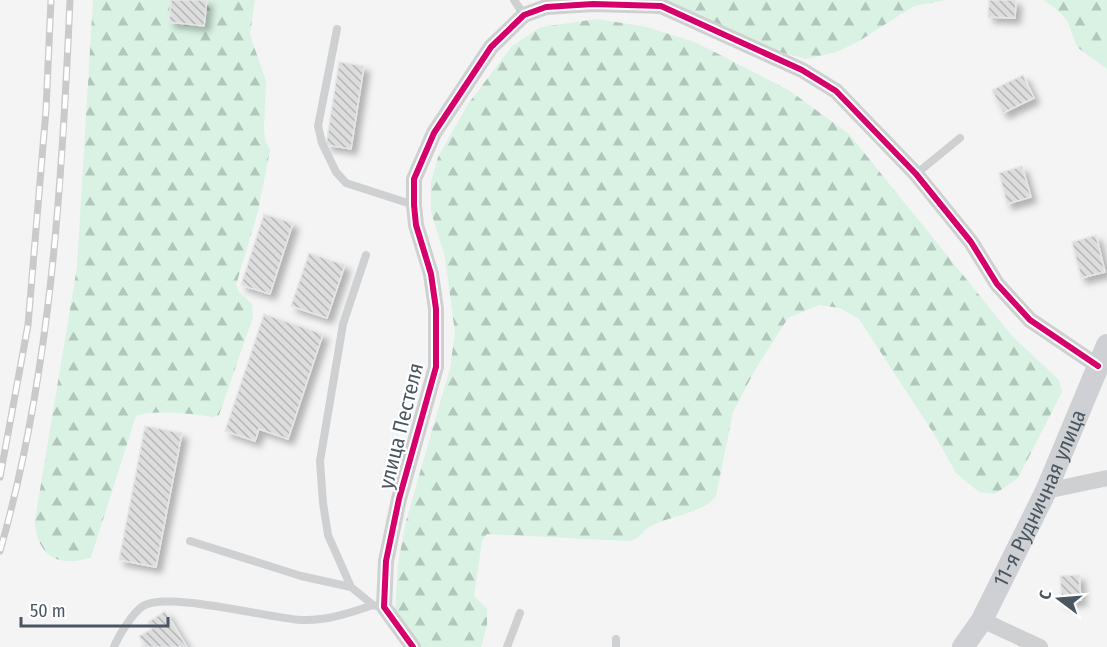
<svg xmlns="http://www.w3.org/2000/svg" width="1107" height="647" viewBox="0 0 1107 647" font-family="'Fira Sans Condensed',sans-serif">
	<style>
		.forest { fill: url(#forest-firs) }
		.building { fill: url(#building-back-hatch); stroke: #e5e6e7; stroke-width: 1.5; filter: url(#shadow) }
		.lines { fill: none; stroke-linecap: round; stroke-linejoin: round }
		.service { stroke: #ced0d2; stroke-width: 8 }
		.minor { stroke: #ced0d2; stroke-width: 16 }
		.secondary { stroke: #ced0d4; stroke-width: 22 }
		.rail-casing { stroke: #c9cacc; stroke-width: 7 }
		.rail { stroke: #fff; stroke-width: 4.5; stroke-dasharray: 14; stroke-linecap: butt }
		.cycleway-casing { stroke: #fff; stroke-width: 10 }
		.cycleway { stroke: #d6006c; stroke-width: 6 }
		.labels { text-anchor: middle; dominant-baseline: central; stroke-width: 4.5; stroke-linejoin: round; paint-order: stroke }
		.street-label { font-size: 21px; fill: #4a5661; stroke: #fff }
	</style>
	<defs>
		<pattern id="forest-firs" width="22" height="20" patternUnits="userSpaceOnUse" patternTransform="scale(1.5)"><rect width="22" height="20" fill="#d9f2e3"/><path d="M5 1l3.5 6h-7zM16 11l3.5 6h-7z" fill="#b2c7bb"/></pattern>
		<pattern id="building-back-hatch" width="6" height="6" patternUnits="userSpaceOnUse" patternTransform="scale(1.5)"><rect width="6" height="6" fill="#ddddde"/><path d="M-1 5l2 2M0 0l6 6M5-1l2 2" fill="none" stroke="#b5b6b7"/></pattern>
		<filter id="shadow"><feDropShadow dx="5.5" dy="5.5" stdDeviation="3" flood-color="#0004"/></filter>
	</defs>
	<rect width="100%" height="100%" fill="#f4f4f4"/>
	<path class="forest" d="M93,0H255L250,35L266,81L264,128L265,140L270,150L258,211L236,285L239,292L252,304L253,317L219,415L213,417C198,414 150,409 136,416L91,557C58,569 36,555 35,520L77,267Z
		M665,0H946L914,6L859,41L837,52L806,59L783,53Z
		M1043,0H1107V69L1077,47L1067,20L1055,8Z
		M597,19L647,27L697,43L790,91L849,134L1013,337L1059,380L1062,392L1018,478L995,494L979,492L956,473L934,434L859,319L840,308L819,305L788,318L755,370L733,412L716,496C702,514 672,515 651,526C640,531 644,538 628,541L487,534L482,541L474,596L487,609V626L481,647H412L395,613L398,564L406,521L450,368L455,333L445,257L431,212V182L438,157L468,104L512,46L541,27Z"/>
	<path class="building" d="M171,0H207L204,26L169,22Z
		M989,0H1016L1015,18L988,17Z
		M339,62L364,66L351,149L326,145Z
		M1023,75L1034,98L1003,113L992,90Z
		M1022,166L1031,197L1007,204L999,173Z
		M264,214L293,223L270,294L241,285Z
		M1096,235L1105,272L1081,278L1072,242Z
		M309,253L345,265L327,318L291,306Z
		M264,314L323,334L288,439L259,429L255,441L225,431Z
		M145,426L182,433L156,567L119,560Z
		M1079,575L1081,600L1062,602L1060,576Z
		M165,611L187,647H141L145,645L139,636L152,629L148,622Z"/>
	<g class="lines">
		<path class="service" d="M514,0L524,15
			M337,29L318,126L322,143L336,172L346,183L414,205
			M916,174L960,138
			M190,541L301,576L351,587L373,605L377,606
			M351,587L328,535L323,503L320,461L343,324L366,255
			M616,639V647
			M114,647C118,637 133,612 143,606C168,591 268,618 301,620C326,621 350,613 373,605
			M507,647L520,613"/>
		<path class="minor" d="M1046,491L1107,478
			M982,620L1040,647
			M413,647L384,607L386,561L399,499L436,367V309L431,274L416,225L414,205V179L434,133L491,47L524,15L546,7L593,4L661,6L802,70L836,91L916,174L971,242L997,284L1030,320L1098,366"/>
		<path class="secondary" id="s1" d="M963,647L982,620L1046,491L1107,345"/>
		<g class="rail-casing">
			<path id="rail" d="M0,477L28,325L46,110L51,0
				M0,551C51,373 62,184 70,0"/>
		</g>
		<use href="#rail" class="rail"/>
		<g class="cycleway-casing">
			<path id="cycleway" d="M413,647L384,607L386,561L399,499L436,367V309L431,274L416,225L414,205V179L434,133L491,47L524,15L546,7L593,4L661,6L802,70L836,91L916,174L971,242L997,284L1030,320L1098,366"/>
		</g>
		<use href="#cycleway" class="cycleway"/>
	</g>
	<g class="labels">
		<g class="street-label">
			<text transform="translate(401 426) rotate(-76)">улица Пестеля</text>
			<text stroke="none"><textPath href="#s1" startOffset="168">11-я Рудничная улица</textPath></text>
		</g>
	</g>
	<g transform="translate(1059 599) rotate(286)" stroke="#ffffff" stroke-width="4.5" paint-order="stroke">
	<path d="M0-4.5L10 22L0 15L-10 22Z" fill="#4a5661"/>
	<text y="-9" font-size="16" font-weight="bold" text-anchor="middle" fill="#4a5661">С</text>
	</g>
	<path d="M21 617v9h147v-9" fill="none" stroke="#4a5661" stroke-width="3"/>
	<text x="30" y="617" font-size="18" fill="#4a5661" stroke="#ffffff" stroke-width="4.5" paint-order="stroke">50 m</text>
</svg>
